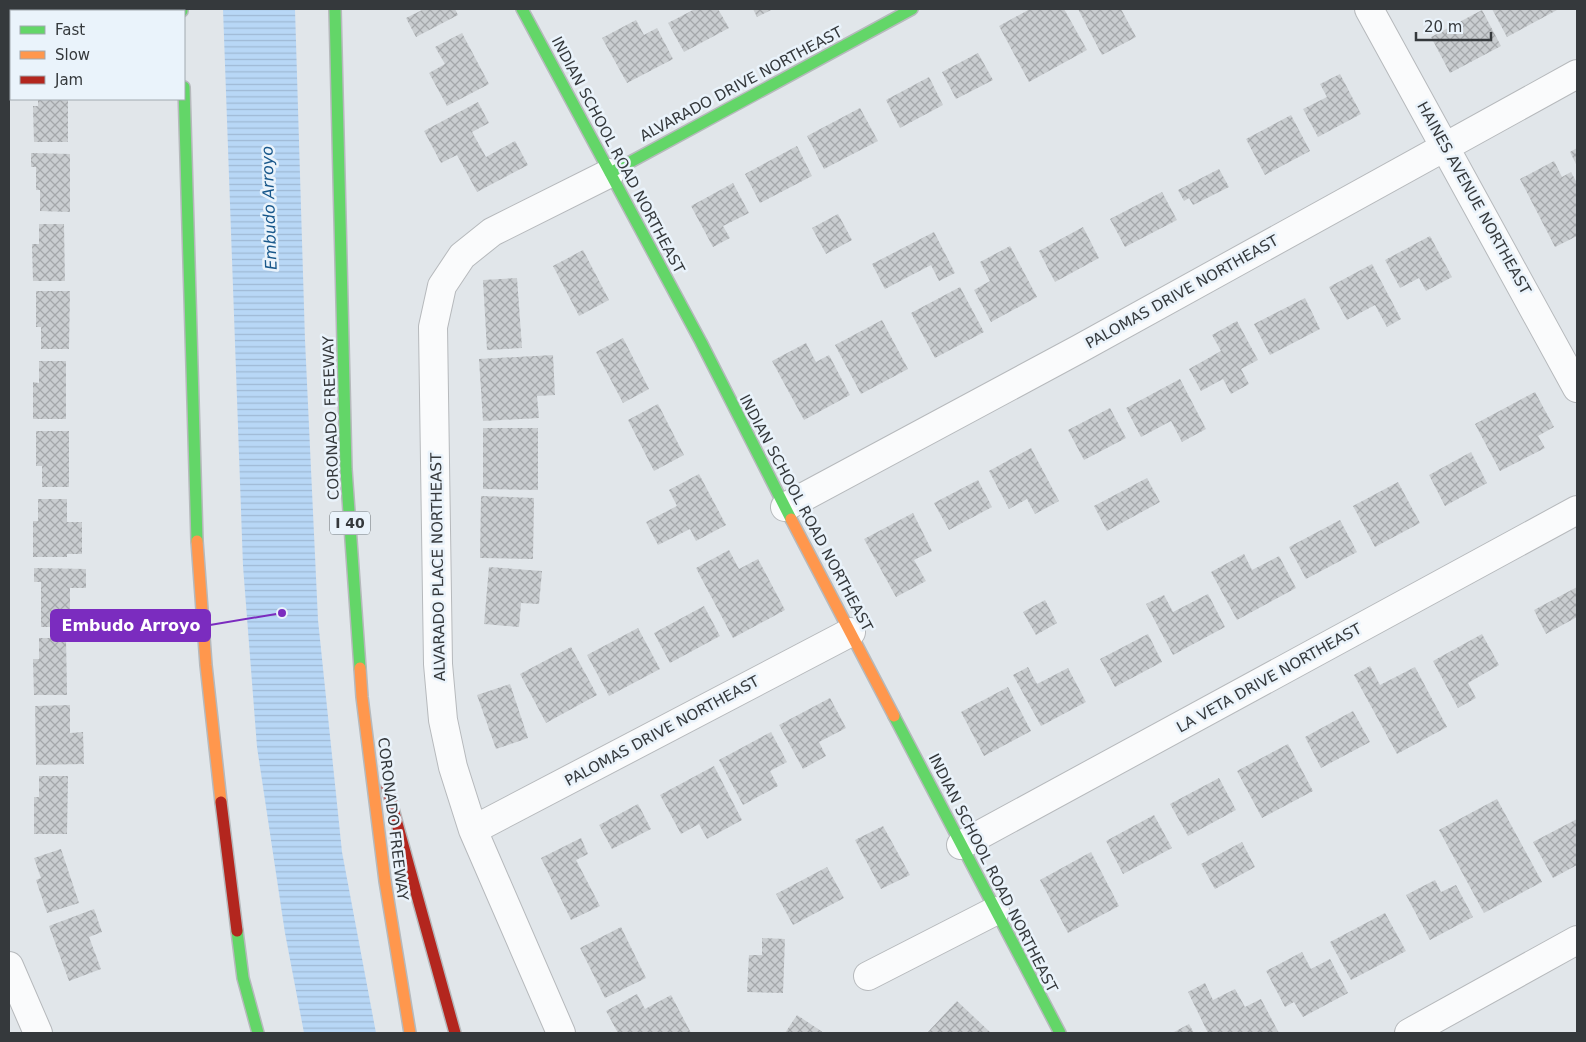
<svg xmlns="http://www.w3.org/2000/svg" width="1586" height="1042" viewBox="0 0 1586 1042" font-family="'DejaVu Sans',sans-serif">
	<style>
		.water { fill: url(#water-rules) }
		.building { fill: url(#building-cross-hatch) }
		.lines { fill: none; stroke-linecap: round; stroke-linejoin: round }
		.street-casing { stroke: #b6b9bc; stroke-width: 30 }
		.fast-casing { stroke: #b6b9bc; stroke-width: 14 }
		.slow-casing { stroke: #b6b9bc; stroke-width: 14 }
		.jam-casing { stroke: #b6b9bc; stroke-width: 14 }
		.street { stroke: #fafbfc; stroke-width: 28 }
		.fast { stroke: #63d668; stroke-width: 11 }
		.slow { stroke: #ff974d; stroke-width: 11 }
		.jam { stroke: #b3261e; stroke-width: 11 }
		.labels { text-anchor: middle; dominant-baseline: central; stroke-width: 5; stroke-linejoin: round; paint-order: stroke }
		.shield { fill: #eaf3fb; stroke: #6b7175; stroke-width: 1 }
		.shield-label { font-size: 14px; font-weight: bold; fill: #35393c }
		.street-label { font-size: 15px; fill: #35393c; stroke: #eaf3fb }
		.water-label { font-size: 16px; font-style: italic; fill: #19588b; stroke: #eaf3fb }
		.leader { fill: none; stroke: #7b2cbf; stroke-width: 2 }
		.callout-dot { fill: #7b2cbf; stroke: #eaf3fb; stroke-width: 2 }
		.callout { fill: #7b2cbf; stroke: #7b2cbf; stroke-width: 2 }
		.callout-label { font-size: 16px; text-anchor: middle; font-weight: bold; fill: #fff }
	</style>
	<defs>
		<pattern id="water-rules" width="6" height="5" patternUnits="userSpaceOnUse" patternTransform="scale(1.25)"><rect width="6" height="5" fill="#b8d7f6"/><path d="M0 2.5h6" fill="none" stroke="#9fb9d4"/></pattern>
		<pattern id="building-cross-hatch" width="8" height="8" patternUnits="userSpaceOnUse" patternTransform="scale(1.25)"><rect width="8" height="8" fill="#c9cdd0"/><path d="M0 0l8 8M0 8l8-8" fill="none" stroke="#a4a7aa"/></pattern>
	</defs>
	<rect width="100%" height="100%" fill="#e1e6ea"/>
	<path class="water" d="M223,9H295L305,340L318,620L342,852L376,1033H304L285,933L257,747L243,566Z"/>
	<path class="building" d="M424,9H455L458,15L416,37L406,18Z
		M695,9H718L729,28L684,52L668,23Z
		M753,9H773L757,17Z
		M1030,9H1064L1087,50L1029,82L999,26Z
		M1078,9H1121L1136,37L1102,55Z
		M1492,9H1556L1557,10L1507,37Z
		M1482,10L1501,46L1450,73L1431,37Z
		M636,20L644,35L657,28L673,59L627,83L602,38Z
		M462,33L489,84L447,106L429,73L445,64L435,47Z
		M978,53L993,80L956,99L942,72Z
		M1340,74L1361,114L1318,137L1303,109L1327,97L1320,84Z
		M929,77L943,105L900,128L886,100Z
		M38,99H68V142H34L33,106H38Z
		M478,102L489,123L472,132L486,157L515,141L528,165L477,192L457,155L441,163L424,131Z
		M860,108L878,141L824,169L807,136Z
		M1291,115L1310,151L1265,175L1246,139Z
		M797,146L812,176L760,203L745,174Z
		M1577,148V166L1570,152Z
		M31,153L70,154V212L40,211V190H36V167H31Z
		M1554,161L1562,177L1571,172L1577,183V236L1555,247L1520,179Z
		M1219,169L1229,187L1193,205L1189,198L1184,201L1178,190Z
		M733,183L749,213L723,226L730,238L713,247L691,206Z
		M1162,192L1177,220L1125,247L1110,219Z
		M838,214L852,240L826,254L812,228Z
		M39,224H64L65,281H33L32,244H39Z
		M1083,227L1099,258L1055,282L1039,251Z
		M934,232L955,273L939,281L931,265L885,289L872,264Z
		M1430,236L1452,277L1426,291L1419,278L1400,288L1385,260Z
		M1010,246L1037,297L991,322L974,290L990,281L980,262Z
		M583,250L609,300L579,316L553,266Z
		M1372,264L1401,319L1387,327L1375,305L1347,320L1329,287Z
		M517,278L522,348L487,350L483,280Z
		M960,287L984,332L935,358L911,313Z
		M36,291H70L69,349H41V327H36Z
		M1305,298L1320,329L1270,355L1254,324Z
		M882,320L908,369L861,394L835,345Z
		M1237,321L1258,360L1241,369L1249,384L1231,394L1223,379L1201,391L1189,369L1221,351L1212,335Z
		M623,338L649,389L623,403L596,352Z
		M806,343L816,362L829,355L850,395L804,420L772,361Z
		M553,355L555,395L537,396L539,418L483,421L479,359Z
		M39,361H66V419H33V382L39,383Z
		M1180,379L1206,429L1182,442L1171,421L1141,437L1126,408Z
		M1535,392L1554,427L1538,436L1545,448L1500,471L1475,424Z
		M658,404L684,455L654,471L628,420Z
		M1110,408L1126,438L1084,460L1068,430Z
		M483,428H538V490L483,489Z
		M36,431H69V487H42V466H36Z
		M1031,448L1059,501L1035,514L1027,499L1009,509L989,471Z
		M1471,452L1487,483L1445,506L1429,475Z
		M699,474L726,525L696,541L690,529L658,545L646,522L677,506L669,490Z
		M1147,478L1160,502L1107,531L1094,506Z
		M978,480L992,507L949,530L934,503Z
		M1398,482L1420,523L1375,547L1353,506Z
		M481,496L534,498L533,559L480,558Z
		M38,499H67V522H82V554H67V557H33V521H38Z
		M913,513L932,551L914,560L926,581L896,597L864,539Z
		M1340,520L1357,552L1306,579L1289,547Z
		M729,550L739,569L758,559L785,610L733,638L696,568Z
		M1244,554L1252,570L1279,556L1296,588L1237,620L1211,572Z
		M489,567L542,571L539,604L521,603L519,627L484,624Z
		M34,568L86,569V588H70V627H41V582H34Z
		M1577,587V617L1546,634L1534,610Z
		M1208,594L1225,627L1173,655L1146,604L1164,595L1173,612Z
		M1045,600L1057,623L1036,635L1023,612Z
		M704,606L720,636L670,663L654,633Z
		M638,628L660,669L609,696L587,655Z
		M1148,634L1162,662L1115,687L1100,659Z
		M1482,634L1499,665L1468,683L1476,698L1458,708L1433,661Z
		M39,638H66L67,695H34L33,659H39Z
		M571,647L597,695L546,723L520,674Z
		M1370,666L1380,685L1415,667L1447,727L1397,754L1354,675Z
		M1028,667L1037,684L1068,668L1086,702L1041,726L1013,675Z
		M510,684L528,738L496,749L477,695Z
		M1008,687L1031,731L984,756L961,712Z
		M830,698L846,728L819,742L826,756L803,769L779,725Z
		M70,705V733L83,732L84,764L36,765L35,706Z
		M1353,711L1370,742L1321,768L1305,737Z
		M771,732L787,762L770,771L778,786L743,805L719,760Z
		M1288,744L1313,791L1262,818L1237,771Z
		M714,766L742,820L707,839L699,824L681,834L660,795Z
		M39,776H68L67,834H34V797H39Z
		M1219,778L1236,810L1188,836L1170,804Z
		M1497,799L1542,882L1484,913L1439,830Z
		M638,804L651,829L612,849L599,825Z
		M1154,815L1172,848L1123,874L1106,841Z
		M1577,819V865L1553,878L1533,842Z
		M883,826L910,875L881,889L855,840Z
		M581,838L588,854L576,860L600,906L571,920L541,858Z
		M1242,842L1255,867L1215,889L1201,864Z
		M61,849L79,903L47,913L36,880L41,878L34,858Z
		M1091,852L1119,906L1068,933L1040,880Z
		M827,867L844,898L793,925L776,894Z
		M1435,880L1441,892L1456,885L1473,917L1430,940L1406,895Z
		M94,909L102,932L89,937L101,969L69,981L49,926Z
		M1385,913L1406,951L1351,980L1330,942Z
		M621,927L646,978L605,998L580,948Z
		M762,938L785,939L783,993L747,992L749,955H762Z
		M1302,952L1311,969L1330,959L1348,993L1303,1017L1294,1002L1285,1007L1266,971Z
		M1205,983L1213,1000L1235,989L1245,1007L1261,999L1279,1033H1208L1188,992Z
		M637,994L645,1009L671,995L691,1033H618L606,1011Z
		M957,1001L991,1033L928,1032Z
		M797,1015L824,1033H785Z
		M1189,1024L1194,1033H1175L1174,1032Z"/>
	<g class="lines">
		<g class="street-casing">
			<path id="street" d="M1369,9L1577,388
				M785,507L1079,349L1577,74
				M473,830L851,632
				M961,845L1577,510
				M9,966L38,1033
				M868,976L995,911
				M561,1033L473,830L453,767L443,720L438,664L433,327L442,286L462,256L492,232L610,173
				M1409,1033L1577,940"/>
		</g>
		<g class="fast-casing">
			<path id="fast" d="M182,9V11
				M335,9L346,469L360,668
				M522,9L701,342L791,519
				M184,87L197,541
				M610,173L912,9
				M894,716L1060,1033
				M237,931L243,978L258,1033"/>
		</g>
		<g class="slow-casing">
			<path id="slow" d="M791,519L894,716
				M197,541L206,665L221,802
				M360,668L362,697L385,881L410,1033"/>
		</g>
		<g class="jam-casing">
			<path id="jam" d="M387,787L455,1033
				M221,802L237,931"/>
		</g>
		<use href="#street" class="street"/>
		<use href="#fast" class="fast"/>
		<use href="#slow" class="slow"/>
		<use href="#jam" class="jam"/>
	</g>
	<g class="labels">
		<rect class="shield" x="330" y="511.5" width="40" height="23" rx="4"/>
		<g class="shield-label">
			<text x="350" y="523">I 40</text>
		</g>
		<g class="street-label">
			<text transform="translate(741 84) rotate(-28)">ALVARADO DRIVE NORTHEAST</text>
			<text transform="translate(618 155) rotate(62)">INDIAN SCHOOL ROAD NORTHEAST</text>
			<text transform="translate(1474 198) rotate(61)">HAINES AVENUE NORTHEAST</text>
			<text transform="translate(1182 292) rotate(-29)">PALOMAS DRIVE NORTHEAST</text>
			<text transform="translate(331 418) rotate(-92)">CORONADO FREEWAY</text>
			<text transform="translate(806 513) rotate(62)">INDIAN SCHOOL ROAD NORTHEAST</text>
			<text transform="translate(438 567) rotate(-91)">ALVARADO PLACE NORTHEAST</text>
			<text transform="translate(1269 678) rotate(-29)">LA VETA DRIVE NORTHEAST</text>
			<text transform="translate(662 731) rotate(-28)">PALOMAS DRIVE NORTHEAST</text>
			<text transform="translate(393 819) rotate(83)">CORONADO FREEWAY</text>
			<text transform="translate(993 873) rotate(63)">INDIAN SCHOOL ROAD NORTHEAST</text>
		</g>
		<g class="water-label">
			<text transform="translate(269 208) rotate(-92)">Embudo Arroyo</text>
		</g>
	</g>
	<path class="leader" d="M282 613L210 625"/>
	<circle class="callout-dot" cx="282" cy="613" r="5"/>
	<rect class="callout" x="51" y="610" width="159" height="31" rx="5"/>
	<g class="callout-label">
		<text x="131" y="631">Embudo Arroyo</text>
	</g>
	<rect width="1586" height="1042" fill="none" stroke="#35393c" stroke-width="20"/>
	<rect x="10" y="10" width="175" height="90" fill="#eaf3fb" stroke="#a2a9af"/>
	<rect x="20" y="26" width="25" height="8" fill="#63d668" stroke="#a2a9af"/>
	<text x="55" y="35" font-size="15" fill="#35393c">Fast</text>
	<rect x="20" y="51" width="25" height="8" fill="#ff974d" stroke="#a2a9af"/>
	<text x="55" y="60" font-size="15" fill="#35393c">Slow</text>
	<rect x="20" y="76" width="25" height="8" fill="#b3261e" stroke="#a2a9af"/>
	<text x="55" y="85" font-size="15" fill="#35393c">Jam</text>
	<path d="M1416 32v8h75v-8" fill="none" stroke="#35393c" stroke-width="2.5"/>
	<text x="1424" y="32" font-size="15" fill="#35393c" stroke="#eaf3fb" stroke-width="4" paint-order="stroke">20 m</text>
</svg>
